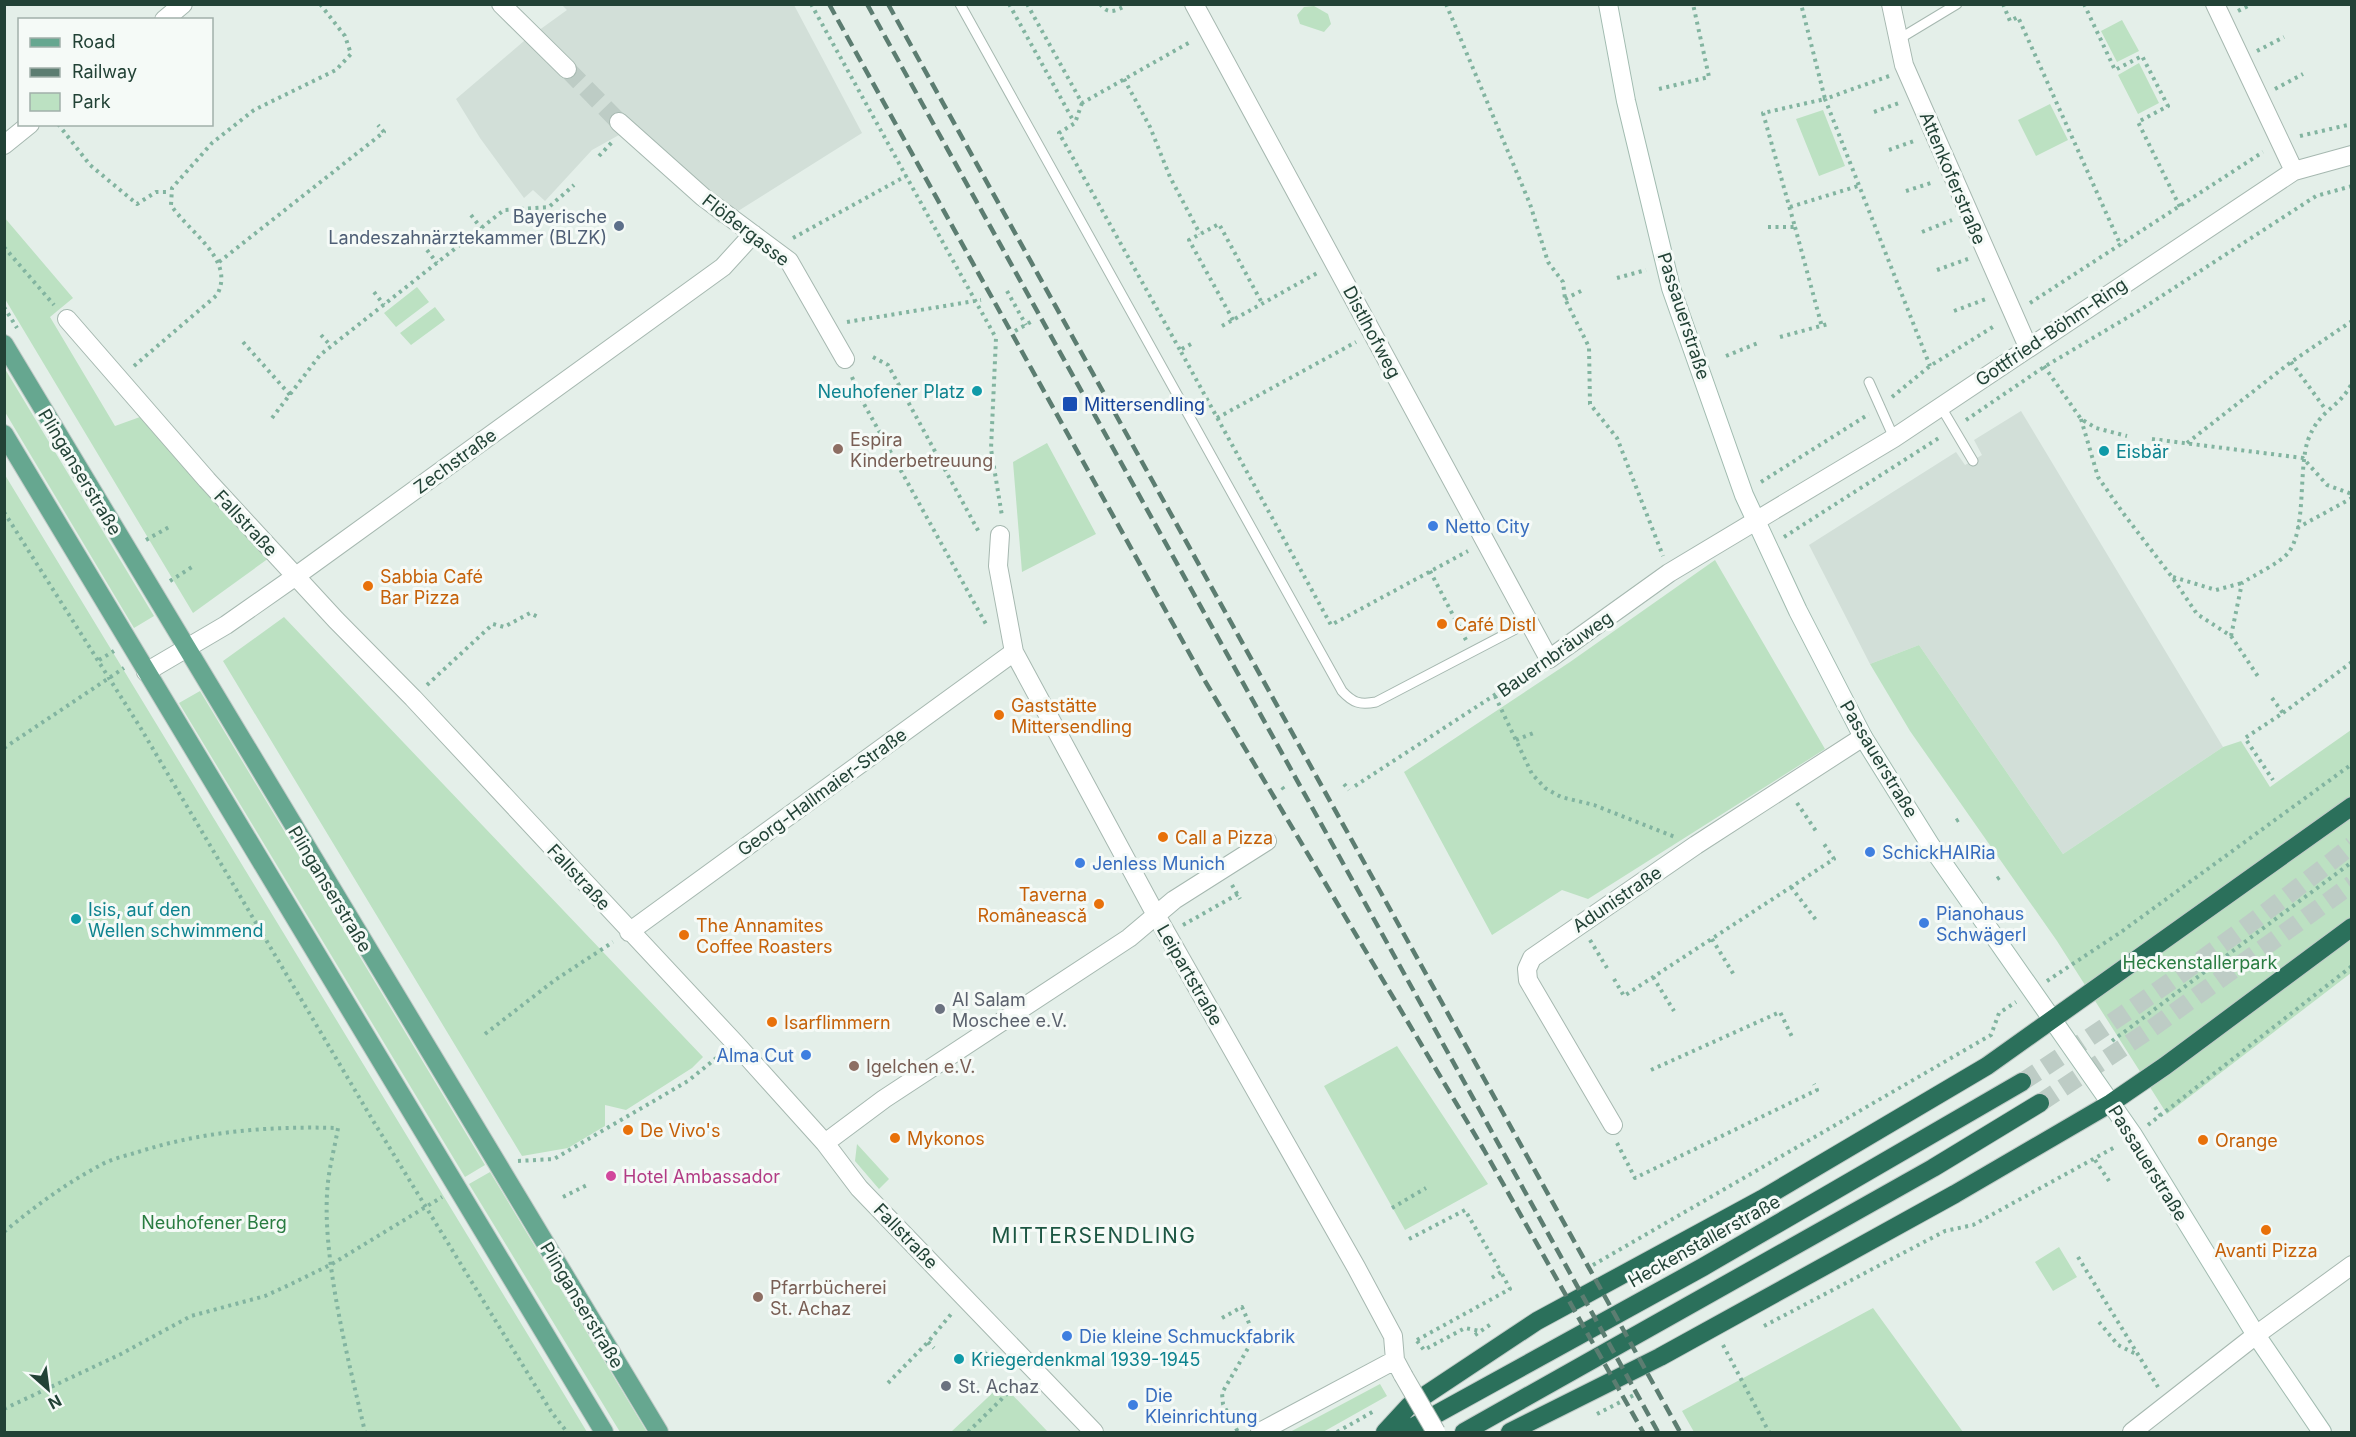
<svg xmlns="http://www.w3.org/2000/svg" width="2356" height="1437" viewBox="0 0 2356 1437" font-family="Inter,sans-serif">
	<style>
		.built { fill: #d2dfd8 }
		.green { fill: #bce1c2 }
		.lines { fill: none; stroke-linecap: round; stroke-linejoin: round }
		.street-tunnel { stroke: #bdccc5; stroke-width: 18; stroke-dasharray: 18 9; stroke-linecap: butt }
		.highway-tunnel { stroke: #bdccc5; stroke-width: 18; stroke-dasharray: 18 9; stroke-linecap: butt }
		.lane-casing { stroke: #a6b8b0; stroke-width: 11 }
		.street-casing { stroke: #a6b8b0; stroke-width: 20 }
		.secondary-casing { stroke: #a1bbb0; stroke-width: 20 }
		.primary-casing { stroke: #c1cac7; stroke-width: 20 }
		.highway-casing { stroke: #c1cac7; stroke-width: 20 }
		.path { stroke: #82b4a0; stroke-width: 4; stroke-dasharray: 3 4.5; stroke-linecap: butt }
		.lane { stroke: #fff; stroke-width: 9 }
		.street { stroke: #fff; stroke-width: 18 }
		.secondary { stroke: #fff; stroke-width: 18 }
		.primary { stroke: #66a790; stroke-width: 18 }
		.highway { stroke: #2b705b; stroke-width: 18 }
		.rail { stroke: #5c7d71; stroke-width: 4.5; stroke-dasharray: 12 6; stroke-linecap: butt }
		.street-bridge-casing { stroke: #a6b8b0; stroke-width: 20; stroke-linecap: butt }
		.street-bridge { stroke: #fff; stroke-width: 18 }
		.service-dot { fill: #5c6f8a; stroke: #f5faf7; stroke-width: 2 }
		.culture-dot { fill: #0f9aa8; stroke: #f5faf7; stroke-width: 2 }
		.transit-dot { fill: #1a4fb4; stroke: #f5faf7; stroke-width: 2 }
		.education-dot { fill: #8d6e63; stroke: #f5faf7; stroke-width: 2 }
		.shop-dot { fill: #3f7fe0; stroke: #f5faf7; stroke-width: 2 }
		.food-dot { fill: #e8710a; stroke: #f5faf7; stroke-width: 2 }
		.worship-dot { fill: #6b7280; stroke: #f5faf7; stroke-width: 2 }
		.hotel-dot { fill: #d1479c; stroke: #f5faf7; stroke-width: 2 }
		.labels { text-anchor: middle; dominant-baseline: central; stroke-width: 6; stroke-linejoin: round; paint-order: stroke }
		.street-label { font-size: 18px; fill: #224236; stroke: #f5faf7 }
		.service-label { font-size: 18px; fill: #4e5e75; stroke: #f5faf7; text-anchor: end }
		.culture-label { font-size: 18px; fill: #0d838f; stroke: #f5faf7; text-anchor: start }
		.transit-label { font-size: 18px; fill: #164399; stroke: #f5faf7; text-anchor: start }
		.education-label { font-size: 18px; fill: #785e54; stroke: #f5faf7; text-anchor: start }
		.shop-label { font-size: 18px; fill: #366cbe; stroke: #f5faf7; text-anchor: start }
		.food-label { font-size: 18px; fill: #c56008; stroke: #f5faf7; text-anchor: start }
		.park-label { font-size: 18px; fill: #297c41; stroke: #f5faf7 }
		.worship-label { font-size: 18px; fill: #5b616d; stroke: #f5faf7; text-anchor: start }
		.hotel-label { font-size: 18px; fill: #b23c85; stroke: #f5faf7; text-anchor: start }
		.quarter-label { font-size: 21px; letter-spacing: 1.5px; fill: #1c5642; stroke: #f5faf7 }
	</style>
	<rect width="100%" height="100%" fill="#e4efe9"/>
	<path class="built" d="M562,5H794L862,133L719,223L619,135L592,150L545,201L533,190L524,198L480,138L456,99L524,41L567,10Z
		M2021,411L2223,747L2063,854L1919,645L1870,664L1809,545L1956,452L1965,465L1982,455L1974,440Z"/>
	<path class="green" d="M1314,6L1328,14L1331,24L1324,32L1300,24L1297,15L1304,7Z
		M2122,20L2139,51L2117,62L2101,31Z
		M2139,63L2159,103L2138,114L2118,75Z
		M2050,104L2068,140L2036,156L2018,120Z
		M1823,110L1845,166L1819,176L1796,119Z
		M4,217L73,298L50,317L115,426L140,417L269,558L193,613L5,299Z
		M417,287L429,302L396,327L384,313Z
		M435,307L445,320L411,345L400,333Z
		M5,369L154,616L134,628L5,412Z
		M1047,443L1096,534L1022,572L1013,462Z
		M5,475L587,1432H5Z
		M1715,560L1825,749L1588,899L1562,890L1492,935L1404,772L1570,662Z
		M284,617L703,1057L692,1068L626,1110L605,1105V1126L568,1148L522,1156L223,661Z
		M1919,645L2063,854L2223,747L2241,741L2270,787L2351,730V973L2167,1114L2057,941L1910,731L1870,664Z
		M200,691L485,1165L465,1177L179,703Z
		M1397,1046L1488,1184L1405,1230L1324,1086Z
		M857,1144L889,1179L879,1189L855,1161Z
		M490,1172L647,1432H620L469,1184Z
		M2059,1247L2077,1277L2053,1291L2035,1262Z
		M1873,1308L1963,1432H1694L1682,1411Z
		M1002,1384L1048,1432H951Z
		M1380,1384L1387,1396L1323,1432H1290Z"/>
	<g class="lines">
		<path class="street-tunnel" d="M567,69L619,122"/>
		<path class="highway-tunnel" d="M2022,1082C2136,1008 2246,930 2352,845
			M2040,1103L2151,1029L2352,884"/>
		<g class="lane-casing">
			<path id="lane" d="M960,4L1342,691C1353,703 1360,705 1376,702L1529,622
				M1899,39L1957,4
				M1869,382L1894,438
				M1941,407L1973,461"/>
		</g>
		<g class="street-casing">
			<path id="street" d="M501,4L567,69
				M1194,4L1549,659L1669,573L1894,438L2294,171L2352,155
				M1891,4L1904,65L2028,347
				M2215,4L2294,171
				M164,20L183,4
				M619,122L703,197L789,261L845,359
				M4,145L30,124
				M67,319L207,480L336,620L413,698L735,1043L825,1143L859,1188L1094,1432
				M1000,535L998,566L1014,652L1156,915L1356,1267L1393,1336L1395,1360L1403,1375
				M146,672L226,625L296,576L723,267L753,234
				M629,932L1014,652
				M1613,1125L1528,980L1527,969L1532,958L1696,845L1863,737
				M825,1143L884,1099L1129,938L1174,900L1267,841
				M1260,1432L1395,1360
				M2132,1432L2256,1335L2352,1265"/>
		</g>
		<g class="secondary-casing">
			<path id="secondary" d="M1608,4L1626,101L1671,288L1744,495L1798,611L1863,737L1931,846L2133,1135L2256,1335L2322,1432"/>
		</g>
		<g class="primary-casing">
			<path id="primary" d="M4,344L659,1432
				M4,434L604,1432"/>
		</g>
		<g class="highway-casing">
			<path id="highway" d="M1385,1432L1409,1406L1537,1321L1762,1199L1987,1066L2352,806
				M1404,1432L1703,1267L2022,1082
				M1464,1432L1933,1168L2040,1103
				M1510,1432L1660,1357L1955,1194L2111,1103L2165,1066L2352,927"/>
		</g>
		<path class="path" d="M811,4L906,176
			M1009,4L1074,122
			M1027,4L1082,103L1192,41
			M1100,4C1108,15 1115,11 1125,6
			M1446,4L1530,204L1548,262L1563,282L1565,299L1589,347L1590,404L1617,438L1663,556
			M2003,4L2010,21L2018,17L2121,246
			M2084,4L2115,70L2142,56L2168,106L2138,122L2180,207
			M2238,11L2252,4
			M2257,51L2284,37
			M1889,76L1825,99L1930,366
			M1124,79L1150,127L1170,177L1200,234
			M1659,89L1709,77L1693,4
			M2275,89L2303,74
			M1082,103L1075,123L1059,133L1180,350
			M1874,112L1899,103
			M58,124L90,165L137,204L156,192H169
			M2300,136L2352,124
			M1889,150L1917,140
			M599,156L613,141
			M1906,191L1934,182
			M1790,207L1858,186
			M471,215L481,228
			M1768,227H1795L1763,113L1825,99L1801,4
			M1795,227L1822,327
			M1922,232L1952,220
			M793,238L906,176L996,338L991,449L1002,516
			M4,247L54,305
			M427,250L437,263
			M219,262L384,132L378,125
			M1937,270L1968,259
			M1617,278L1646,270
			M1007,291L1026,325
			M374,292L384,305
			M1565,299L1585,289
			M2030,303L2263,152
			M4,307L17,328
			M1954,311L1986,299
			M1233,320L1189,240L1219,224L1262,303
			M847,322L981,300
			M1222,326L1319,272
			M1015,331L1034,320
			M321,335L331,346
			M1780,337L1828,324
			M243,342L290,395
			M1191,344L1180,350L1331,625L1468,551
			M1726,356L1758,343
			M873,357L888,365L980,534
			M2291,362L2326,410
			M134,366L217,295C236,259 188,232 171,205L172,188L212,143L254,110L336,70L351,54L345,36L320,4
			M2044,366L2081,419L2096,428L2127,436
			M852,377L859,395L987,626
			M1892,397L1930,366L1996,325
			M272,418L320,355L504,210L549,207L574,185
			M1217,418L1356,342
			M2081,419L2098,477L2123,513L2172,577L2197,614L2231,636L2259,678
			M1966,420L2044,367L2140,310L2316,196L2352,186
			M2152,439L2303,458L2327,485L2352,494
			M2187,443L2291,362L2352,321
			M1761,482L1869,414
			M4,512L140,727L372,1119L552,1413L567,1432
			M2297,528L2352,498
			M1784,537L1942,436
			M146,540L169,527
			M1430,571L1466,640
			M2173,577L2216,590L2242,583
			M170,581L192,567
			M2231,636L2242,583C2254,575 2280,563 2288,553C2307,530 2298,469 2308,440C2320,408 2339,409 2352,383
			M99,660L114,651
			M427,685L493,624L504,627L530,613L540,618
			M1495,696L1532,774L1545,788L1561,797L1594,805L1675,837
			M2272,698L2283,713L2245,738L2273,780
			M2283,713L2352,662
			M1516,740L1536,732
			M4,748L124,668
			M1344,784L1349,790
			M1355,786L1533,670
			M1282,787L1285,791
			M1797,803L1816,831
			M1956,821L1961,818
			M1997,879L2000,877
			M1232,885L1240,899
			M1791,887L1816,920
			M1183,925L1238,894
			M1712,939L1734,975
			M1590,940L1607,968
			M1653,977L1674,1011
			M1614,979L1624,996L1834,859L1822,841
			M2047,981L2121,932L2352,764
			M485,1034L555,980L613,942
			M2112,1041L2352,862
			M1651,1070L1780,1012L1793,1039
			M2155,1107L2161,1116
			M2148,1125L2352,966
			M1617,1143L1635,1178L1817,1090L1814,1084
			M2095,1160L2109,1181
			M518,1161L554,1159L688,1081L720,1055
			M563,1197L587,1185
			M1392,1208L1426,1188
			M4,1232C34,1207 65,1184 99,1166C110,1159 125,1156 138,1152C204,1131 269,1126 338,1128C335,1146 330,1164 328,1182C320,1253 349,1362 365,1432
			M1409,1239L1465,1210L1501,1272L1490,1279
			M2078,1257L2158,1387
			M1593,1265L1991,1035L1999,1013L2016,1002
			M1222,1318L1242,1307L1252,1330L1251,1343L1222,1393L1223,1404L1238,1432
			M2099,1322L2118,1345L2138,1355
			M1764,1326L1945,1231L1973,1225L2117,1146
			M1475,1335L1491,1324
			M1417,1340L1510,1289L1501,1272
			M1417,1341L1424,1350L1465,1328L1480,1331
			M928,1342L934,1348
			M1723,1345L1769,1432
			M979,1359L989,1349
			M888,1383L928,1342L952,1313
			M4,1409L121,1354L191,1316L265,1296L289,1285L332,1264L442,1197
			M1597,1414L1636,1394
			M968,1432L1019,1382
			M1337,1432L1376,1410"/>
		<use href="#lane" class="lane"/>
		<use href="#street" class="street"/>
		<use href="#secondary" class="secondary"/>
		<use href="#primary" class="primary"/>
		<use href="#highway" class="highway"/>
		<path class="rail" d="M829,4L1202,676L1484,1150L1643,1432
			M867,4L1658,1432
			M888,4L1680,1432"/>
		<g class="street-bridge-casing">
			<path id="street-bridge" d="M1403,1375L1436,1432"/>
		</g>
		<use href="#street-bridge" class="street-bridge"/>
	</g>
	<circle class="service-dot" cx="619" cy="226" r="6"/>
	<g class="culture-dot">
		<circle cx="977" cy="391" r="6"/>
		<circle cx="2104" cy="451" r="6"/>
		<circle cx="76" cy="919" r="6"/>
		<circle cx="959" cy="1359" r="6"/>
	</g>
	<rect class="transit-dot" x="1062" y="396" width="16" height="16" rx="3"/>
	<g class="education-dot">
		<circle cx="838" cy="449" r="6"/>
		<circle cx="854" cy="1066" r="6"/>
		<circle cx="758" cy="1297" r="6"/>
	</g>
	<g class="shop-dot">
		<circle cx="1433" cy="526" r="6"/>
		<circle cx="1870" cy="852" r="6"/>
		<circle cx="1080" cy="863" r="6"/>
		<circle cx="1924" cy="923" r="6"/>
		<circle cx="806" cy="1055" r="6"/>
		<circle cx="1067" cy="1336" r="6"/>
		<circle cx="1133" cy="1405" r="6"/>
	</g>
	<g class="food-dot">
		<circle cx="368" cy="586" r="6"/>
		<circle cx="1442" cy="624" r="6"/>
		<circle cx="999" cy="715" r="6"/>
		<circle cx="1163" cy="837" r="6"/>
		<circle cx="1099" cy="904" r="6"/>
		<circle cx="684" cy="935" r="6"/>
		<circle cx="772" cy="1022" r="6"/>
		<circle cx="628" cy="1130" r="6"/>
		<circle cx="895" cy="1138" r="6"/>
		<circle cx="2203" cy="1140" r="6"/>
		<circle cx="2266" cy="1230" r="6"/>
	</g>
	<g class="worship-dot">
		<circle cx="940" cy="1009" r="6"/>
		<circle cx="946" cy="1386" r="6"/>
	</g>
	<circle class="hotel-dot" cx="611" cy="1176" r="6"/>
	<g class="labels">
		<g class="street-label">
			<text transform="translate(1953 178) rotate(67)">Attenkoferstraße</text>
			<text transform="translate(746 230) rotate(38)">Flößergasse</text>
			<text transform="translate(1684 316) rotate(72)">Passauerstraße</text>
			<text transform="translate(1372 332) rotate(62)">Distlhofweg</text>
			<text transform="translate(2051 332) rotate(-34)">Gottfried-Böhm-Ring</text>
			<text transform="translate(455 461) rotate(-36)">Zechstraße</text>
			<text transform="translate(80 472) rotate(59)">Plinganserstraße</text>
			<text transform="translate(246 523) rotate(47)">Fallstraße</text>
			<text transform="translate(1555 654) rotate(-35)">Bauernbräuweg</text>
			<text transform="translate(1879 759) rotate(59)">Passauerstraße</text>
			<text transform="translate(822 792) rotate(-36)">Georg-Hallmaier-Straße</text>
			<text transform="translate(579 877) rotate(47)">Fallstraße</text>
			<text transform="translate(330 889) rotate(59)">Plinganserstraße</text>
			<text transform="translate(1617 899) rotate(-34)">Adunistraße</text>
			<text transform="translate(1190 975) rotate(60)">Leipartstraße</text>
			<text transform="translate(2148 1163) rotate(58)">Passauerstraße</text>
			<text transform="translate(906 1236) rotate(46)">Fallstraße</text>
			<text transform="translate(1704 1241) rotate(-29)">Heckenstallerstraße</text>
			<text transform="translate(582 1305) rotate(59)">Plinganserstraße</text>
		</g>
		<g class="service-label">
			<text x="607" y="216">Bayerische<tspan x="607" dy="21">Landeszahnärztekammer (BLZK)</tspan></text>
		</g>
		<g class="culture-label">
			<text x="965" y="391" text-anchor="end">Neuhofener Platz</text>
			<text x="2116" y="451">Eisbär</text>
			<text x="88" y="909">Isis, auf den<tspan x="88" dy="21">Wellen schwimmend</tspan></text>
			<text x="971" y="1359">Kriegerdenkmal 1939-1945</text>
		</g>
		<g class="transit-label">
			<text x="1084" y="404">Mittersendling</text>
		</g>
		<g class="education-label">
			<text x="850" y="439">Espira<tspan x="850" dy="21">Kinderbetreuung</tspan></text>
			<text x="866" y="1066">Igelchen e.V.</text>
			<text x="770" y="1287">Pfarrbücherei<tspan x="770" dy="21">St. Achaz</tspan></text>
		</g>
		<g class="shop-label">
			<text x="1445" y="526">Netto City</text>
			<text x="1882" y="852">SchickHAIRia</text>
			<text x="1092" y="863">Jenless Munich</text>
			<text x="1936" y="913">Pianohaus<tspan x="1936" dy="21">Schwägerl</tspan></text>
			<text x="794" y="1055" text-anchor="end">Alma Cut</text>
			<text x="1079" y="1336">Die kleine Schmuckfabrik</text>
			<text x="1145" y="1395">Die<tspan x="1145" dy="21">Kleinrichtung</tspan></text>
		</g>
		<g class="food-label">
			<text x="380" y="576">Sabbia Café<tspan x="380" dy="21">Bar Pizza</tspan></text>
			<text x="1454" y="624">Café Distl</text>
			<text x="1011" y="705">Gaststätte<tspan x="1011" dy="21">Mittersendling</tspan></text>
			<text x="1175" y="837">Call a Pizza</text>
			<text x="1087" y="894" text-anchor="end">Taverna<tspan x="1087" dy="21">Româneascǎ</tspan></text>
			<text x="696" y="925">The Annamites<tspan x="696" dy="21">Coffee Roasters</tspan></text>
			<text x="784" y="1022">Isarflimmern</text>
			<text x="640" y="1130">De Vivo's</text>
			<text x="907" y="1138">Mykonos</text>
			<text x="2215" y="1140">Orange</text>
			<text x="2266" y="1250" text-anchor="middle">Avanti Pizza</text>
		</g>
		<g class="park-label">
			<text x="2200" y="962">Heckenstallerpark</text>
			<text x="214" y="1222">Neuhofener Berg</text>
		</g>
		<g class="worship-label">
			<text x="952" y="999">Al Salam<tspan x="952" dy="21">Moschee e.V.</tspan></text>
			<text x="958" y="1386">St. Achaz</text>
		</g>
		<g class="hotel-label">
			<text x="623" y="1176">Hotel Ambassador</text>
		</g>
		<g class="quarter-label">
			<text x="1094" y="1235">MITTERSENDLING</text>
		</g>
	</g>
	<rect width="2356" height="1437" fill="none" stroke="#224236" stroke-width="12"/>
	<rect x="18" y="18" width="195" height="108" fill="#f5faf7" stroke="#a1b0aa" stroke-width="1.5"/>
	<rect x="30" y="38" width="30" height="9" fill="#66a790" stroke="#a1b0aa" stroke-width="1.5"/>
	<text x="72" y="48" font-size="18" fill="#224236">Road</text>
	<rect x="30" y="68" width="30" height="9" fill="#5c7d71" stroke="#a1b0aa" stroke-width="1.5"/>
	<text x="72" y="78" font-size="18" fill="#224236">Railway</text>
	<rect x="30" y="93" width="30" height="18" fill="#bce1c2" stroke="#a1b0aa" stroke-width="1.5"/>
	<text x="72" y="108" font-size="18" fill="#224236">Park</text>
	<g transform="translate(48 1389) rotate(152)" stroke="#f5faf7" stroke-width="4.5" paint-order="stroke">
	<path d="M0-4.5L10 22L0 15L-10 22Z" fill="#224236"/>
	<text y="-9" font-size="16" font-weight="bold" text-anchor="middle" fill="#224236">N</text>
	</g>
</svg>
